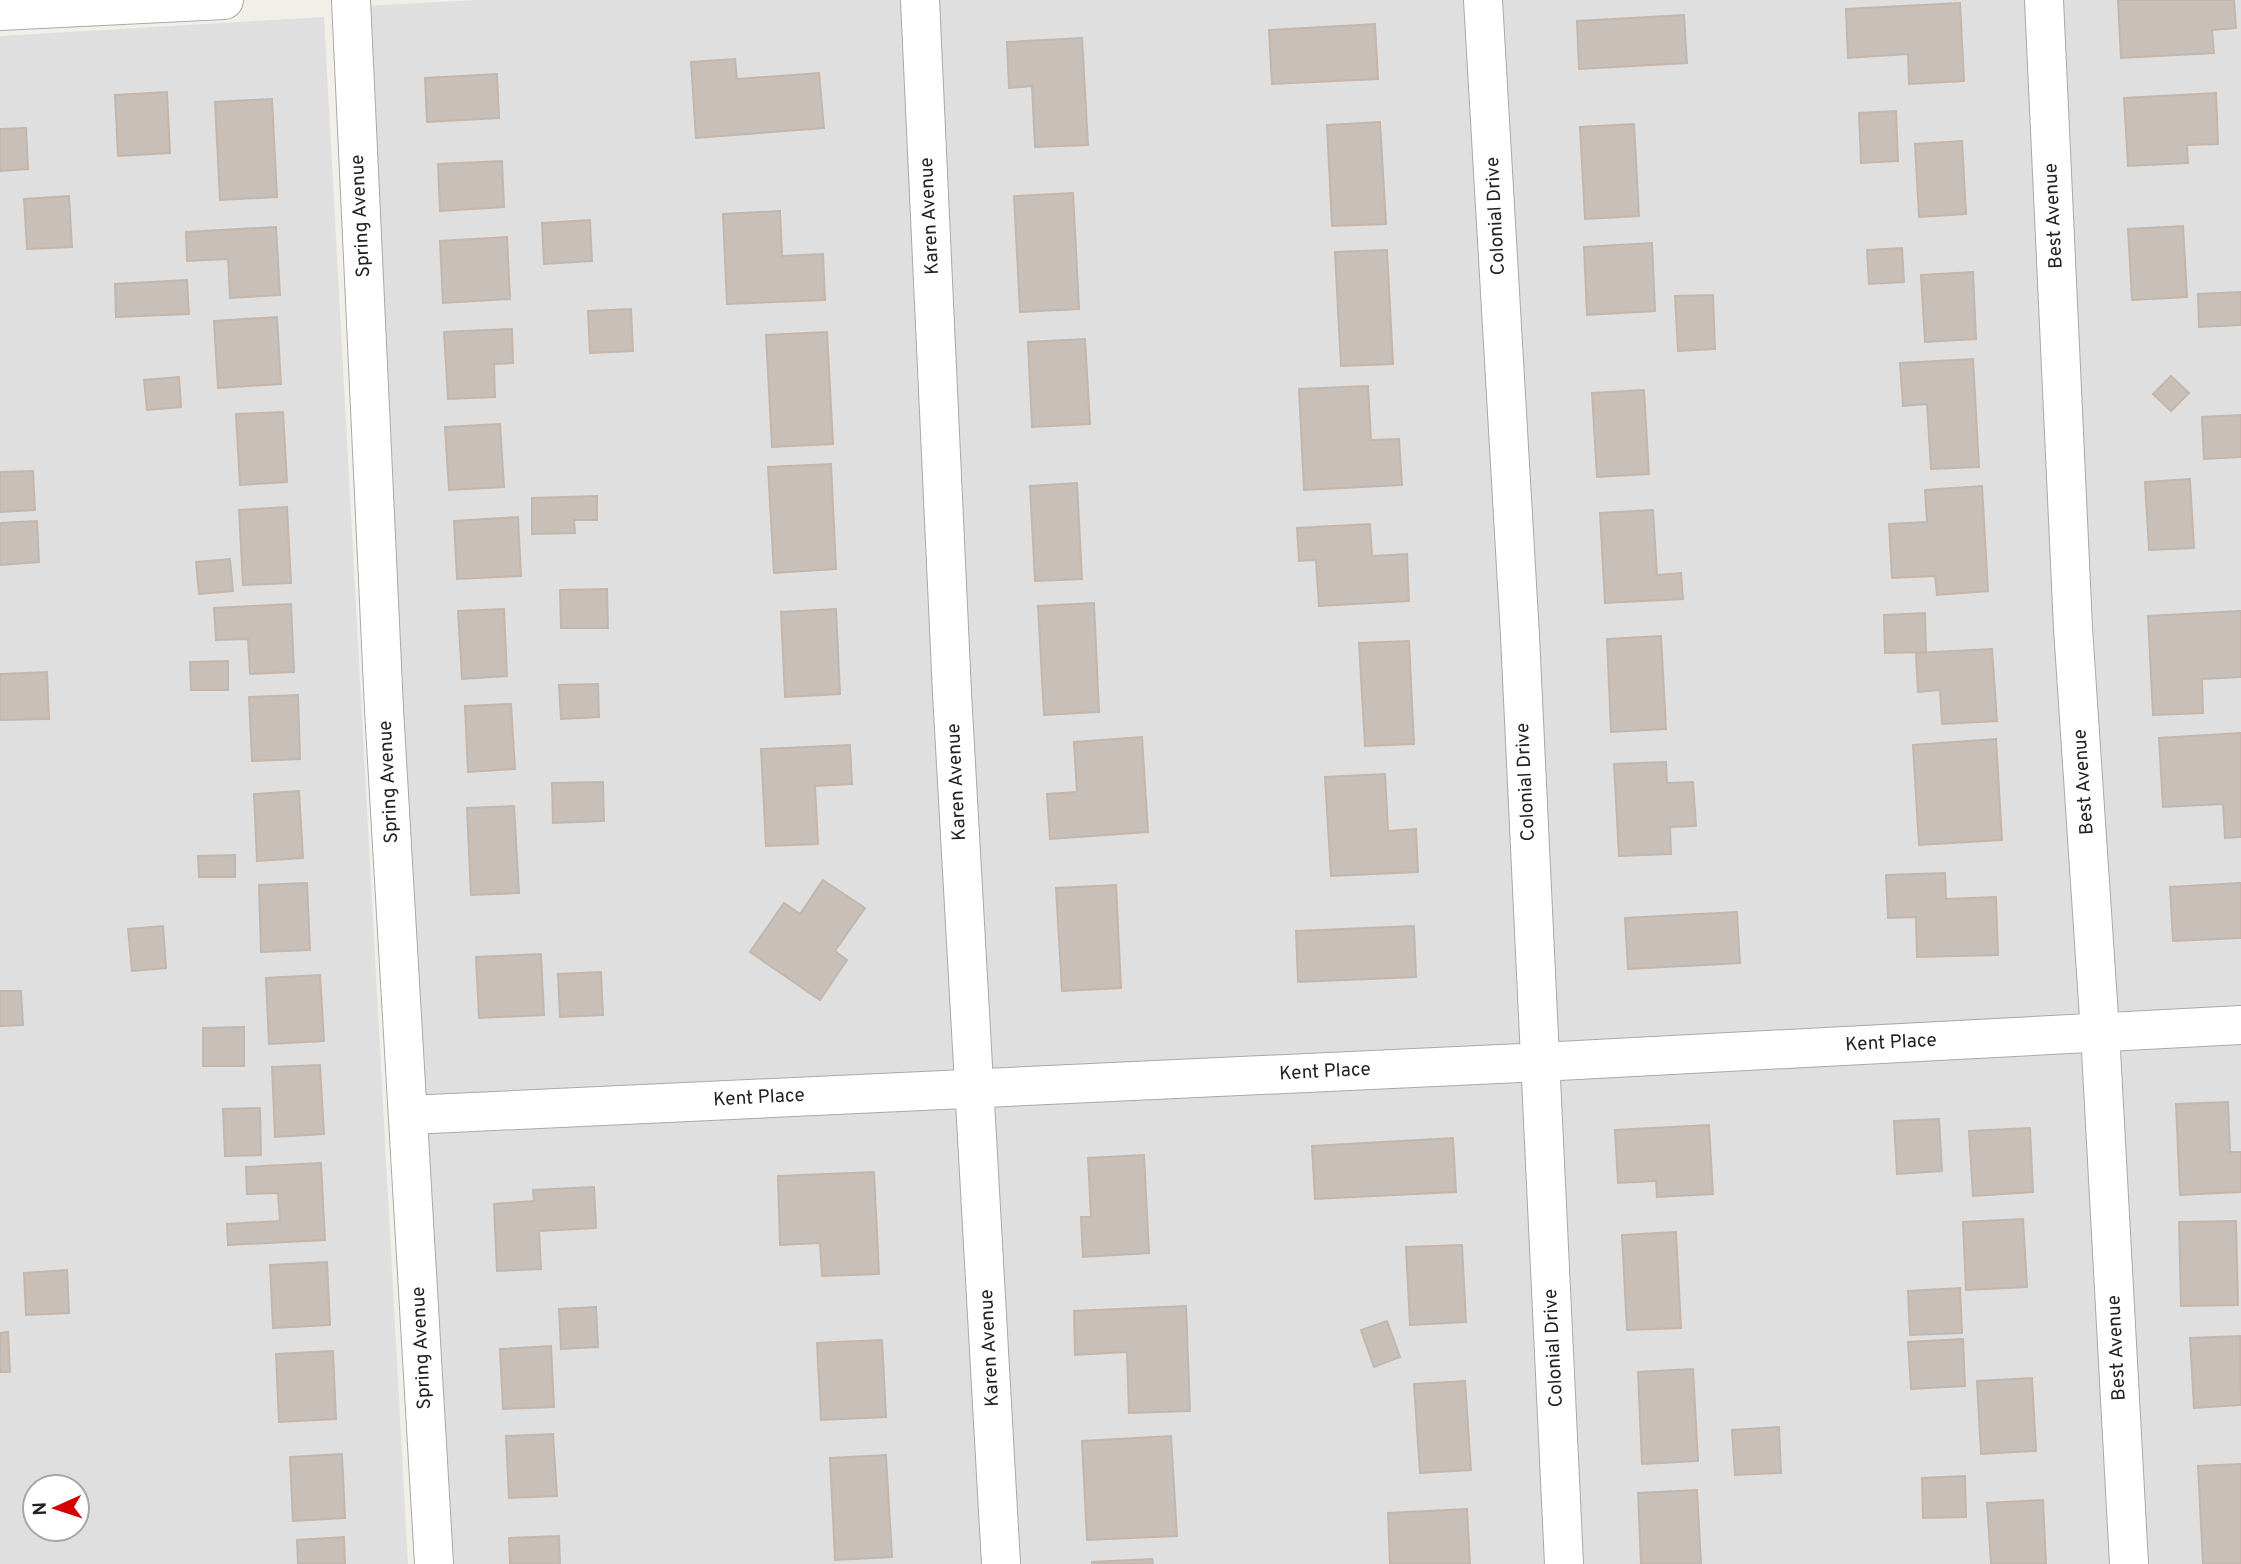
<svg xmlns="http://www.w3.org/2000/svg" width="2241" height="1564" viewBox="0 0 2241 1564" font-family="Overpass,sans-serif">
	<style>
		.residential { fill: #e0dfdf; fill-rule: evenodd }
		.building { fill: #c7bfb8; stroke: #c4b6ab; stroke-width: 2 }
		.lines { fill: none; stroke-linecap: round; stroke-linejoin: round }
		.minor-casing { stroke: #a9a9a9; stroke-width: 40 }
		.minor { stroke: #fff; stroke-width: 38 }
		.labels { text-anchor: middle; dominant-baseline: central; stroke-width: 5; stroke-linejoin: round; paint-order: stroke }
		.street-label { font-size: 19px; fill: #222; stroke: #fff }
	</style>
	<rect width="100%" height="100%" fill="#f2efe9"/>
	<path class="residential" d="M477,0H2241V1564H447L363,6Z
		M324,17L408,1564H0V36ZM35,1487H77V1529H35Z"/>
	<path class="building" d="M2118,0H2234L2236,28L2212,30L2214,53L2121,58Z
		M1960,3L1964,81L1909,84L1908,54L1848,58L1846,9Z
		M1684,15L1687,63L1579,69L1577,21Z
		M1375,24L1378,79L1272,84L1269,30Z
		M1082,38L1088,145L1035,147L1032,86L1009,88L1007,42Z
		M735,59L737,79L819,73L824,128L696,138L691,62Z
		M497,74L499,118L427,122L425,78Z
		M167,92L170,153L118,156L115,95Z
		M2216,93L2218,144L2187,145L2188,163L2128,166L2124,98Z
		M272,99L277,197L220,200L215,102Z
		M1896,111L1898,161L1861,163L1859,113Z
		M1380,122L1386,224L1332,226L1327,125Z
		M1634,124L1639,216L1585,219L1580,127Z
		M26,128L28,169L0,171V129Z
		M1962,141L1966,214L1919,217L1915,144Z
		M502,161L504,207L440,211L438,164Z
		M1073,193L1079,309L1020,312L1014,196Z
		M69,196L72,247L27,249L24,199Z
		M780,211L782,256L823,254L825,300L727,304L723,214Z
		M590,220L592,261L544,264L542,223Z
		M2183,226L2187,297L2132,300L2128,229Z
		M276,227L280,295L230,298L228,259L187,261L186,232Z
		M507,237L510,299L443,303L440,241Z
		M1652,243L1655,311L1587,315L1584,247Z
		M1902,248L1904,282L1869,284L1867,250Z
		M1387,250L1393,364L1341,366L1335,252Z
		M1973,272L1976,339L1925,342L1921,275Z
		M187,280L189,314L116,317L115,284Z
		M2241,292V325L2199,327L2198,294Z
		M1713,295L1715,349L1678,351L1675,296Z
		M631,309L633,351L590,353L588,311Z
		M277,317L281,384L218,388L214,321Z
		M512,329L513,363L494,364L495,397L448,399L444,332Z
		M827,332L833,444L772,447L766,335Z
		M1085,339L1090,424L1032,427L1028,342Z
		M1973,359L1979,467L1931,469L1927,404L1903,406L1900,363Z
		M2171,376L2189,393L2171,411L2153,394Z
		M179,377L181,407L147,410L144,380Z
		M1368,386L1371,440L1399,439L1402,485L1304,490L1299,389Z
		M1644,390L1649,474L1597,477L1592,393Z
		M283,412L287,482L240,485L236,414Z
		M2241,415V457L2204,459L2202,417Z
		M500,424L504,487L449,490L445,427Z
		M831,464L836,569L774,573L768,467Z
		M33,471L35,510L0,512V472Z
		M2190,479L2194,548L2149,550L2145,482Z
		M1077,483L1082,579L1035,581L1030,486Z
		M1982,486L1988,591L1937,595L1935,576L1892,578L1889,524L1927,522L1925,490Z
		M597,496V520H574L575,533L532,534V498Z
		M287,507L291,583L243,585L239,510Z
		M1653,510L1657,575L1681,573L1683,599L1605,603L1600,513Z
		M518,517L521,576L457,579L454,521Z
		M37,521L39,562L0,565V523Z
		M1370,524L1372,556L1407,554L1409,601L1319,606L1316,560L1299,561L1297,528Z
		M230,559L233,591L199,594L196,562Z
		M607,589L608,628H561L560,590Z
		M1094,603L1099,712L1044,715L1038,606Z
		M291,604L294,672L250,674L248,639L216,640L214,608Z
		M504,609L507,676L462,679L458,611Z
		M836,609L840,694L785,697L781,612Z
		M2241,611V677L2202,679L2203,713L2153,715L2148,616Z
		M1925,613L1926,652L1885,653L1884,615Z
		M1661,636L1666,729L1611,732L1607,639Z
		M1409,641L1414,744L1365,746L1359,643Z
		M1992,649L1997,721L1942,724L1940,690L1918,692L1916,653Z
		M228,661V690H191L190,662Z
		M47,672L49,719L0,720V674Z
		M598,684L599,717L561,719L559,685Z
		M298,695L300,759L252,761L249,697Z
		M511,704L515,769L468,772L465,706Z
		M2241,733V837L2225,838L2223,804L2163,807L2159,738Z
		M1142,737L1148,832L1050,839L1047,794L1077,792L1074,742Z
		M1996,739L2002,840L1919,845L1913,745Z
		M850,745L852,784L815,786L818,844L766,846L761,749Z
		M1666,762L1667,783L1693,782L1696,826L1670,827L1671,854L1619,856L1614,764Z
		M1385,774L1388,831L1416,829L1418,872L1331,876L1325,777Z
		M603,782L604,821L553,823L552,783Z
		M299,791L303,858L257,861L254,794Z
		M514,806L519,893L471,895L467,808Z
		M235,855V877H199L198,856Z
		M1945,873L1946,899L1996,897L1998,955L1917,957L1916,917L1888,918L1886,875Z
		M823,880L865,908L835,951L847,960L820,1000L750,952L784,903L800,914Z
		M307,883L310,950L261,952L259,885Z
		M2241,883V938L2173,941L2170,887Z
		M1116,885L1121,988L1062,991L1056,888Z
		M1737,912L1740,963L1628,969L1625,918Z
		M163,926L166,968L132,971L128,929Z
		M1414,926L1416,977L1298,982L1296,931Z
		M541,954L544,1015L479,1018L476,957Z
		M601,972L603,1015L560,1017L558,974Z
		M320,975L324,1041L269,1044L266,978Z
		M0,991H21L23,1025L0,1026Z
		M244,1027V1066H203V1028Z
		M320,1065L324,1134L275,1137L272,1067Z
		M2228,1102L2230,1152H2241V1192L2180,1195L2176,1104Z
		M260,1108L261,1155L225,1156L223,1109Z
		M1939,1119L1942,1171L1897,1174L1894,1121Z
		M1709,1125L1713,1194L1657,1197L1656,1181L1618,1183L1615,1130Z
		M2030,1128L2033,1192L1973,1196L1969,1131Z
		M1453,1138L1456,1192L1315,1199L1312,1146Z
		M1144,1155L1149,1253L1083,1257L1081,1217H1091L1088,1158Z
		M321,1163L325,1240L228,1245L227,1224L280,1221L278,1193L247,1194L246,1167Z
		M874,1172L879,1274L822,1276L820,1243L780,1245L778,1176Z
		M594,1187L596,1228L539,1231L541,1269L497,1271L494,1204L534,1201L533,1190Z
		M2023,1219L2027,1287L1966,1290L1963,1222Z
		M2236,1221L2238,1305L2181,1306L2179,1222Z
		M1676,1232L1681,1328L1627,1330L1622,1235Z
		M1462,1245L1466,1322L1410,1325L1406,1247Z
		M327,1262L330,1325L273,1328L270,1265Z
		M67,1270L69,1313L26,1315L24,1273Z
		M1960,1288L1962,1333L1910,1335L1908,1291Z
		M1186,1306L1190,1411L1129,1413L1127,1352L1075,1355L1074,1311Z
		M596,1307L598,1347L561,1349L559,1309Z
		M1387,1321L1400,1357L1374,1367L1361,1330Z
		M8,1332L10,1372H0V1333Z
		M2240,1336L2241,1405L2194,1408L2190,1338Z
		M1963,1339L1965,1386L1911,1389L1908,1342Z
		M882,1340L886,1417L821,1420L817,1343Z
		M551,1346L554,1407L503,1409L500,1349Z
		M333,1351L336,1419L279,1422L276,1354Z
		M1693,1369L1698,1461L1642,1464L1638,1372Z
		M2032,1378L2036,1451L1981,1454L1977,1381Z
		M1465,1381L1471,1470L1420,1473L1414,1384Z
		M1779,1427L1781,1473L1735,1475L1732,1430Z
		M553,1434L557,1496L509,1498L506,1436Z
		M1171,1436L1177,1536L1087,1540L1082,1441Z
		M342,1454L345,1518L293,1521L290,1457Z
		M886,1455L892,1557L835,1560L830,1458Z
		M2241,1464V1564H2203L2198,1466Z
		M1965,1476L1966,1517L1923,1518L1922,1478Z
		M1697,1490L1701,1564H1641L1638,1493Z
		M2043,1500L2046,1564H1991L1987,1503Z
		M1467,1509L1470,1564H1390L1388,1513Z
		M559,1536L560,1564H510L509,1538Z
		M344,1537L345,1564H298L297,1540Z
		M1152,1559L1153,1564H1092V1562Z"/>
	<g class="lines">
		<g class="minor-casing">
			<path id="minor" d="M351,0L384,709L434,1564
				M920,0L952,693L1001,1564
				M1483,0L1520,636L1564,1564
				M2044,0L2073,628L2100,1032L2129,1564
				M0,11L224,0
				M409,1115L1540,1062L2241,1025"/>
		</g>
		<use href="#minor" class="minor"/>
	</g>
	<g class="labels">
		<g class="street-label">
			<text transform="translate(361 216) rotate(-93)">Spring Avenue</text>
			<text transform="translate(930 216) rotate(-93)">Karen Avenue</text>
			<text transform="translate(1496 216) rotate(-93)">Colonial Drive</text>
			<text transform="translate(2054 216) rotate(-93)">Best Avenue</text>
			<text transform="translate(389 782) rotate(-93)">Spring Avenue</text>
			<text transform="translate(957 782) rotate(-93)">Karen Avenue</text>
			<text transform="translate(1526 782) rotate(-93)">Colonial Drive</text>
			<text transform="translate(2084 782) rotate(-94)">Best Avenue</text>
			<text transform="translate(1891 1043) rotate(-3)">Kent Place</text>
			<text transform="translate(1325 1072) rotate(-3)">Kent Place</text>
			<text transform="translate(759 1098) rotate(-3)">Kent Place</text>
			<text transform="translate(422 1348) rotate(-93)">Spring Avenue</text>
			<text transform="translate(990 1348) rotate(-93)">Karen Avenue</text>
			<text transform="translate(1554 1348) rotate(-93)">Colonial Drive</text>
			<text transform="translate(2117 1348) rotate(-93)">Best Avenue</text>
		</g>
	</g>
	<g transform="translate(56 1508) rotate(267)"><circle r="33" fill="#ffffff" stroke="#a7a7a7" stroke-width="2"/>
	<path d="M0-5L12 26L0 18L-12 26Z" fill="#d40000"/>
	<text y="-10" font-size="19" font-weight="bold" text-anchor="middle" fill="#222222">N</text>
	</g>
</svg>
